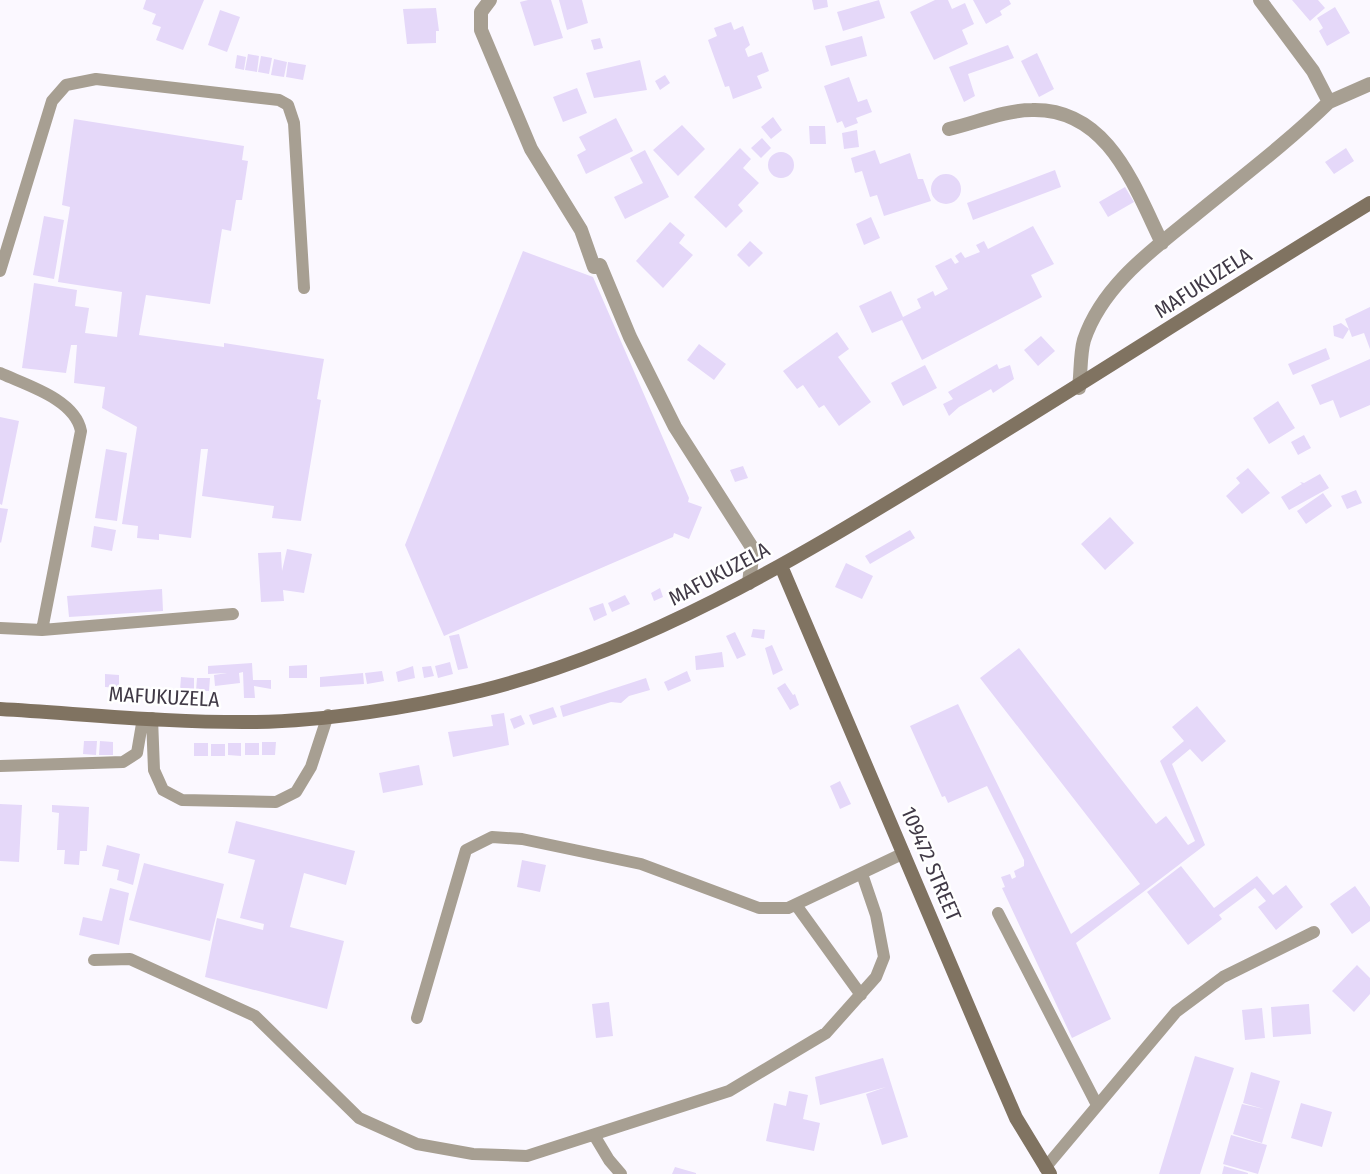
<svg xmlns="http://www.w3.org/2000/svg" width="1370" height="1174" viewBox="0 0 1370 1174" font-family="'Fira Sans Condensed',sans-serif">
	<style>
		.building { fill: #e5d8f9 }
		.lines { fill: none; stroke-linecap: round; stroke-linejoin: round }
		.lane { stroke: #a79f92; stroke-width: 12 }
		.street { stroke: #a79f92; stroke-width: 14 }
		.secondary { stroke: #807361; stroke-width: 14 }
		.labels { text-anchor: middle; dominant-baseline: central; stroke-width: 5; stroke-linejoin: round; paint-order: stroke }
		.street-label { font-size: 21px; fill: #403946; stroke: #fff }
	</style>
	<rect width="100%" height="100%" fill="#fbf8ff"/>
	<path class="building" d="M146,0H204L183,50L156,40L161,27L152,24L156,14L143,9Z
		M528,0H551L563,38L534,46L520,2Z
		M559,0H582L588,23L567,30Z
		M812,0H827L828,7L814,10Z
		M879,0L885,18L843,31L837,12Z
		M935,0H948L952,9L965,3L974,24L962,30L968,44L934,60L910,12Z
		M973,0H1009L1011,4L1000,11L1002,15L986,24Z
		M1292,0H1318L1325,8L1310,21Z
		M1335,7L1350,33L1327,46L1319,31L1323,28L1317,18Z
		M436,8L439,31H436V43L407,44L403,9Z
		M220,10L240,17L227,52L208,45Z
		M731,22L734,30L743,26L750,45L745,49L748,57L762,52L769,71L757,76L762,88L733,99L729,86L725,87L708,40L717,36L714,28Z
		M862,36L867,56L831,66L825,46Z
		M600,38L603,48L594,50L591,40Z
		M1008,45L1014,58L968,74L975,96L964,102L949,67Z
		M1037,53L1054,89L1039,97L1021,61Z
		M248,54L259,56L257,72L245,70Z
		M237,55L246,57L244,70L235,68Z
		M261,56L272,58L269,74L258,72Z
		M274,59L287,62L284,77L271,75Z
		M640,60L647,90L594,98L586,73Z
		M288,62L306,65L303,80L286,77Z
		M665,75L670,83L660,90L655,81Z
		M849,77L858,102L867,99L872,112L856,118L858,123L845,128L842,121L837,123L824,86Z
		M577,88L587,113L563,122L553,97Z
		M773,117L782,130L771,139L761,127Z
		M616,118L633,151L586,174L577,155L586,150L579,137Z
		M74,119L244,146L242,160L248,161L242,200H236L231,231L222,229L210,304L146,295L139,335L224,347V343L324,359L317,399L321,400L301,521L272,518L274,506L202,496L208,449H201L191,538L159,534V540L137,538L138,526L122,524L137,427L102,408L105,387L74,383L77,345H71L66,373L22,368L34,283L77,290L75,306L89,308L85,333L117,337L122,292L58,282L70,207L62,205Z
		M682,125L705,149L678,176L653,150Z
		M809,126H825L826,144H810Z
		M857,130L859,147L844,149L842,133Z
		M762,138L771,148L761,158L751,148Z
		M740,148L751,159L743,168L759,183L738,205L743,211L726,228L694,197Z
		M1346,148L1354,161L1334,174L1325,162Z
		M645,150L669,197L625,219L614,197L643,183L630,158Z
		M875,150L880,164L910,153L918,179H923L931,201L884,216L877,195L870,197L862,171L855,173L851,158Z
		M768 165a13 13 0 1 1 26 0a13 13 0 1 1-26 0Z
		M1055,170L1061,187L973,220L967,203Z
		M931 189a15 15 0 1 1 30 0a15 15 0 1 1-30 0Z
		M1125,187L1134,202L1108,217L1099,202Z
		M44,216L64,220L54,279L33,275Z
		M871,217L880,238L864,245L856,224Z
		M670,222L685,235L679,243L693,255L663,288L636,261Z
		M1033,226L1054,264L1031,275L1042,297L922,360L902,320L872,333L859,306L891,291L903,317L921,308L917,299L933,291L935,296L948,289L935,266L951,258L955,264L959,262L955,256L961,252L965,258L980,252L976,245L984,241L988,249Z
		M750,241L763,253L749,267L737,255Z
		M523,251L593,277L689,498L688,502L702,507L689,539L674,533L673,537L444,636L405,545Z
		M1370,307V349L1364,333L1352,337L1349,329L1343,339L1334,336L1333,326L1341,323L1349,329L1345,319Z
		M837,332L849,349L838,357L871,402L839,426L824,405L819,408L803,385L797,389L783,371Z
		M1041,336L1055,351L1038,366L1024,350Z
		M699,344L726,364L714,380L687,360Z
		M1326,348L1330,359L1293,375L1288,364Z
		M1370,359V405L1340,418L1333,400L1320,405L1311,385Z
		M997,364L999,369L1010,365L1014,379L993,393L991,389L959,407L949,416L943,404L953,399L948,392Z
		M925,365L937,388L903,406L891,383Z
		M1278,401L1295,428L1269,444L1253,418Z
		M0,417L19,421L2,505L0,504Z
		M1304,435L1311,448L1298,455L1291,442Z
		M106,449L127,453L117,521L95,518Z
		M743,466L748,478L735,482L730,470Z
		M1248,468L1270,493L1242,514L1226,496L1240,483L1236,478Z
		M1320,474L1329,488L1289,510L1281,497L1302,484L1300,482L1304,483Z
		M1356,490L1362,503L1347,509L1341,496Z
		M1323,493L1332,506L1306,524L1297,511Z
		M0,508L8,509L1,543L0,542Z
		M1110,517L1134,543L1105,570L1081,544Z
		M94,526L116,530L112,551L91,547Z
		M910,530L915,538L870,564L865,556Z
		M287,549L312,554L304,593L283,590L284,601L261,602L258,553L281,552L282,571Z
		M846,563L873,576L862,599L835,587Z
		M660,588L663,597L654,601L651,593Z
		M162,589L163,611L69,617L67,596Z
		M625,595L630,604L612,612L608,603Z
		M603,603L607,615L594,621L589,608Z
		M753,629L765,630L764,639L751,637Z
		M735,632L746,655L737,659L726,636Z
		M459,634L468,668L458,670L449,636Z
		M772,645L783,670L773,675L765,648Z
		M1019,648L1156,824L1166,816L1188,845L1195,841L1160,761L1184,741L1172,727L1197,706L1226,741L1202,762L1190,749L1172,764L1205,845L1076,943L1111,1019L1072,1038L1002,888L1005,887L1001,877L1010,874L1012,879L1016,877L1014,871L1024,866V860L987,786L948,803L945,796L942,797L910,726L958,704L1071,934L1140,884L980,678Z
		M722,652L724,667L696,670L695,656Z
		M450,662L453,674L438,678L435,666Z
		M252,663L253,680H271V689L254,686L255,698H244L243,672L239,673L240,683L215,686L214,675L227,673L208,674V666Z
		M307,665V678H289V666Z
		M413,666L415,678L398,682L396,672Z
		M431,666L434,676L424,678L422,667Z
		M382,671L384,681L367,684L365,673Z
		M687,671L691,681L668,691L664,682Z
		M363,673L364,684L320,687V677Z
		M105,674L119,675V688L105,687Z
		M181,677L194,678V691L180,690Z
		M197,678H210L209,691H196Z
		M646,678L650,690L629,696L621,703L611,702L563,717L560,706Z
		M785,683L793,695L795,694L799,705L790,710L777,688Z
		M553,707L557,717L533,725L529,715Z
		M504,713L509,745L453,757L448,732L493,726L491,715Z
		M521,715L525,724L514,729L510,719Z
		M84,741H97L96,755L83,754Z
		M100,741L113,742V755H99Z
		M262,742H276L275,755H262Z
		M194,743H208V756H194Z
		M228,743H241V756L228,755Z
		M245,743H259V755H245Z
		M211,744H225V756H211Z
		M419,765L423,785L383,793L379,773Z
		M840,781L851,804L840,809L830,786Z
		M0,804L22,805L19,862L0,861Z
		M52,805L89,807L87,851H80L79,865L64,864L65,850H57L59,813L52,812Z
		M236,821L355,851L346,885L304,873L290,927L344,941L327,1009L205,977L217,918L263,930L264,924L240,918L255,860L228,853Z
		M107,845L140,854L133,885L117,880L119,870L102,866Z
		M522,860L546,865L540,892L517,887Z
		M144,863L224,884L210,941L129,920Z
		M1181,866L1214,908L1257,876L1273,895L1286,885L1303,907L1276,930L1258,907L1266,901L1255,888L1219,915L1222,919L1188,945L1147,892Z
		M1355,886L1370,907V921L1352,934L1330,904Z
		M110,888L129,893L119,945L79,935L83,917L102,921Z
		M1357,965L1370,978V994L1354,1012L1332,991Z
		M609,1002L613,1036L596,1038L592,1004Z
		M1309,1004L1311,1034L1273,1037L1271,1007Z
		M1262,1008L1265,1038L1245,1040L1242,1010Z
		M1195,1056L1234,1068L1200,1174H1159Z
		M883,1058L908,1137L882,1145L866,1094L886,1087L820,1105L815,1077Z
		M1251,1072L1280,1081L1262,1143L1233,1134L1242,1104L1264,1109L1243,1103Z
		M789,1091L808,1095L803,1119L820,1123L814,1151L766,1141L774,1103L786,1106Z
		M1301,1103L1332,1112L1322,1147L1291,1138Z
		M1231,1135L1267,1145L1258,1174L1223,1164Z
		M1224,1166L1248,1173V1174H1222Z
		M675,1167L696,1173V1174H672Z"/>
	<g class="lines">
		<path class="lane" d="M0,271L52,101L66,85L96,79L279,100L288,105L294,123L304,288
			M0,373C26,385 75,399 81,431L42,630
			M0,628L42,630L233,614
			M152,718L154,770L163,790L182,800L276,802L296,792L311,767L328,715
			M0,766L123,762L137,753L143,718
			M796,905L861,995
			M998,913L1097,1105
			M94,960L130,959L255,1016L359,1118L417,1144L473,1154L527,1156L729,1091L826,1033L876,977L884,957L876,915L862,874
			M417,1018L466,850L492,837L522,839L641,864L759,908H788L904,853
			M594,1135L609,1160L621,1174
			M1045,1168L1176,1012L1223,977L1314,932"/>
		<path class="street" d="M490,0L481,12V30L531,149L581,230L594,267L600,265L630,337L675,427L753,549L749,583
			M1329,102L1370,84
			M949,129C975,123 1006,110 1032,110C1108,108 1134,186 1162,243
			M1079,388C1081,373 1080,354 1084,340C1102,286 1152,250 1194,216C1239,179 1287,143 1329,102L1313,71L1260,0"/>
		<path class="secondary" d="M781,566L994,1067L1016,1118L1050,1174
			M0,709C85,714 171,723 256,722C326,721 413,707 480,691C645,650 791,562 935,474C1081,385 1224,292 1370,203"/>
	</g>
	<g class="labels">
		<g class="street-label">
			<text transform="translate(1203 283) rotate(-33)">MAFUKUZELA</text>
			<text transform="translate(719 574) rotate(-28)">MAFUKUZELA</text>
			<text transform="translate(164 697) rotate(3)">MAFUKUZELA</text>
			<text transform="translate(931 864) rotate(67)">109472 STREET</text>
		</g>
	</g>
</svg>
